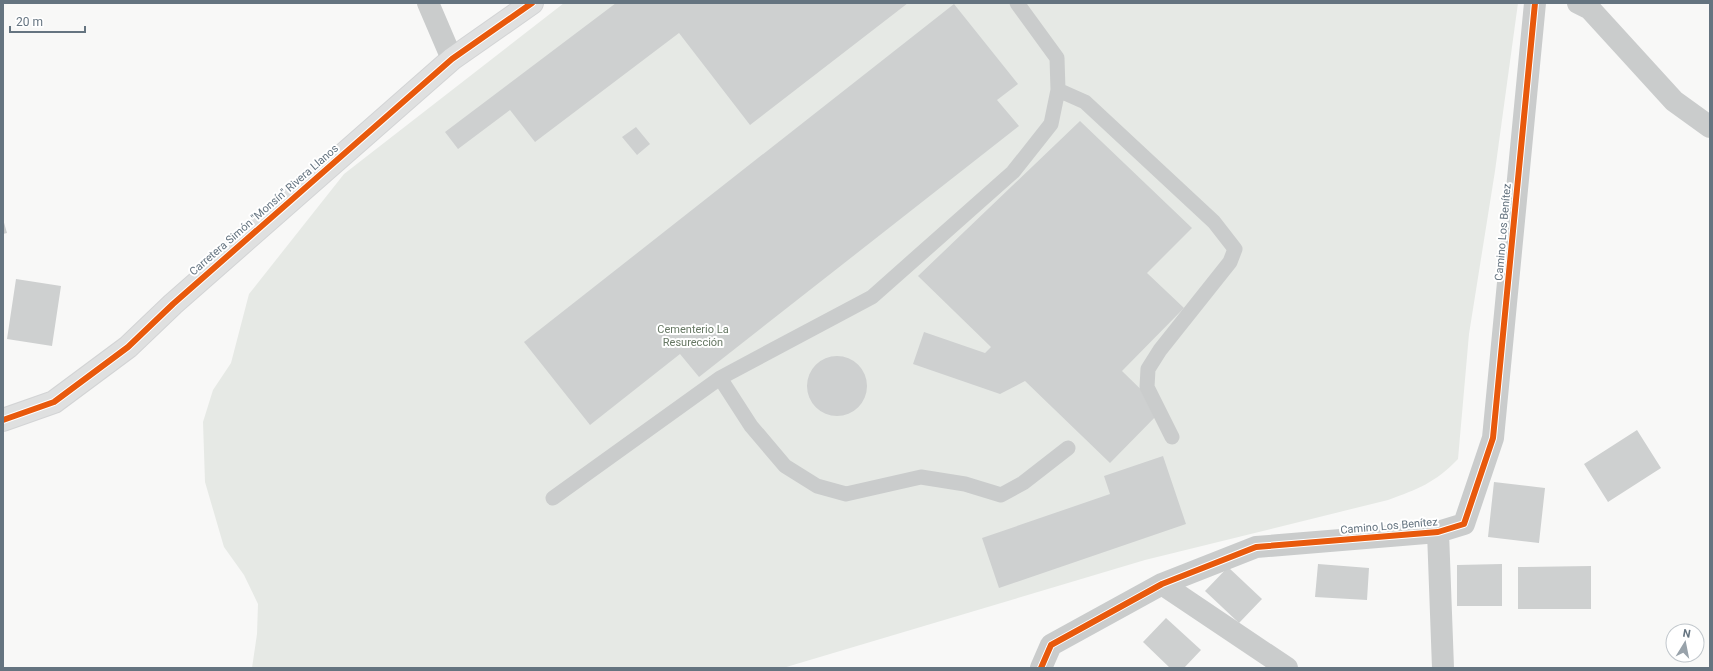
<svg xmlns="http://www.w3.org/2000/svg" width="1713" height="671" viewBox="0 0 1713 671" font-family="Roboto,sans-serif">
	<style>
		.green { fill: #e6e9e5 }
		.building { fill: #ced0d0 }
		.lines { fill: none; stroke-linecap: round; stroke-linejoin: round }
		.secondary-casing { stroke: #d3d4d5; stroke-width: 24 }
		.lane { stroke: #cacccc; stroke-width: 15 }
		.street { stroke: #cacccc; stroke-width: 22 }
		.secondary { stroke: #dfe0e0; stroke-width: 22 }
		.cycleway-casing { stroke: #fff; stroke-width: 8 }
		.cycleway { stroke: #e8590c; stroke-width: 6 }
		.labels { text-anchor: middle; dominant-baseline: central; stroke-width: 4; stroke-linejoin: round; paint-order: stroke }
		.street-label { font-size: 11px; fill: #657480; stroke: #fff }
		.park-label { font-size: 11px; fill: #677864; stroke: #fff }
	</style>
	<rect width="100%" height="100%" fill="#f8f8f7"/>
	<path class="green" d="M564,3H1518L1495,171L1469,334L1458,459C1435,483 1418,489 1388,500L1145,560L783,668H252L257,634L258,604L244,575L224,547L205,482L203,422L213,390L231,363L249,294L344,174Z"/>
	<path class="building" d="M616,3H908L750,125L679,33L535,142L510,110L458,149L445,132Z
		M954,4L1018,84L997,100L1019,126L699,377L680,354L590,425L524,342Z
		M1080,121L1192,228L1147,273L1184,308L1122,371L1162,410L1110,463L1025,381L1000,394L913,364L924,332L985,353L991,347L918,276Z
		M636,127L650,144L637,155L622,137Z
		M3,219L7,233L3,234Z
		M16,279L61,286L52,346L7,339Z
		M807 386a30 30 0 1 1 60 0a30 30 0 1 1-60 0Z
		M1637,430L1661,468L1608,502L1584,464Z
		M1163,456L1186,524L999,588L982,538L1110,494L1104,476Z
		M1494,482L1545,488L1539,543L1488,537Z
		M1318,564L1369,568L1367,600L1315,597Z
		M1502,564V606H1457V565Z
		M1591,566V609H1518V567Z
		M1228,567L1262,599L1239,623L1205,591Z
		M1166,618L1201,650L1184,668H1170L1143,642Z"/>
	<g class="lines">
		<g class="secondary-casing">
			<path id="secondary" d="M3,420L54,402L128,347L173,304L452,59L532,3"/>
		</g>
		<path class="lane" d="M1058,90L1085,102L1214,222L1235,249L1230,262L1160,350L1148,369L1147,387L1172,437
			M720,378L751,426L785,466L817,486L846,494L921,477L965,484L1001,495L1023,483L1068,448
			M553,498L720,378L872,297L1013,172L1051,124L1058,90L1057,58L1017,3"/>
		<path class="street" d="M428,3L452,59
			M1578,3L1590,9L1674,101L1710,127
			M1438,532L1443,668
			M1162,584L1287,668
			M1041,668L1051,645L1162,584L1256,547L1438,532L1464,524L1493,438L1535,3"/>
		<use href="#secondary" class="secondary"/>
		<g class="cycleway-casing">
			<path id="cycleway" d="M3,420L54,402L128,347L173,304L452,59L532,3
				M1041,668L1051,645L1162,584L1256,547L1438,532L1464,524L1493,438L1535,3"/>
		</g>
		<use href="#cycleway" class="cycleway"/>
	</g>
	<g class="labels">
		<g class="street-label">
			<text transform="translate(264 210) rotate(-41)">Carretera Simón "Monsín" Rivera Llanos</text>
			<text transform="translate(1503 232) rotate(-85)">Camino Los Benítez</text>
			<text transform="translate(1389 526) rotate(-5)">Camino Los Benítez</text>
		</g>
		<g class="park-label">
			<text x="693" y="329">Cementerio La<tspan x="693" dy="13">Resurección</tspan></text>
		</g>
	</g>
	<rect width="1713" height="671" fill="none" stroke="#657480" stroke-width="8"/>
	<g transform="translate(1685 643) rotate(10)"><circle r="19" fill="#ffffff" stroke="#c1c7cc"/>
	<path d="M0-3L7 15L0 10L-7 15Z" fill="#98a2aa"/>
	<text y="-6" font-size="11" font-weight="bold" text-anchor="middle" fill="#657480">N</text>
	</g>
	<path d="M10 26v6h75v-6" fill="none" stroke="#657480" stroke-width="2"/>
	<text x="16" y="26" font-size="12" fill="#657480" stroke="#ffffff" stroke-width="3" paint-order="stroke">20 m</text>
</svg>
